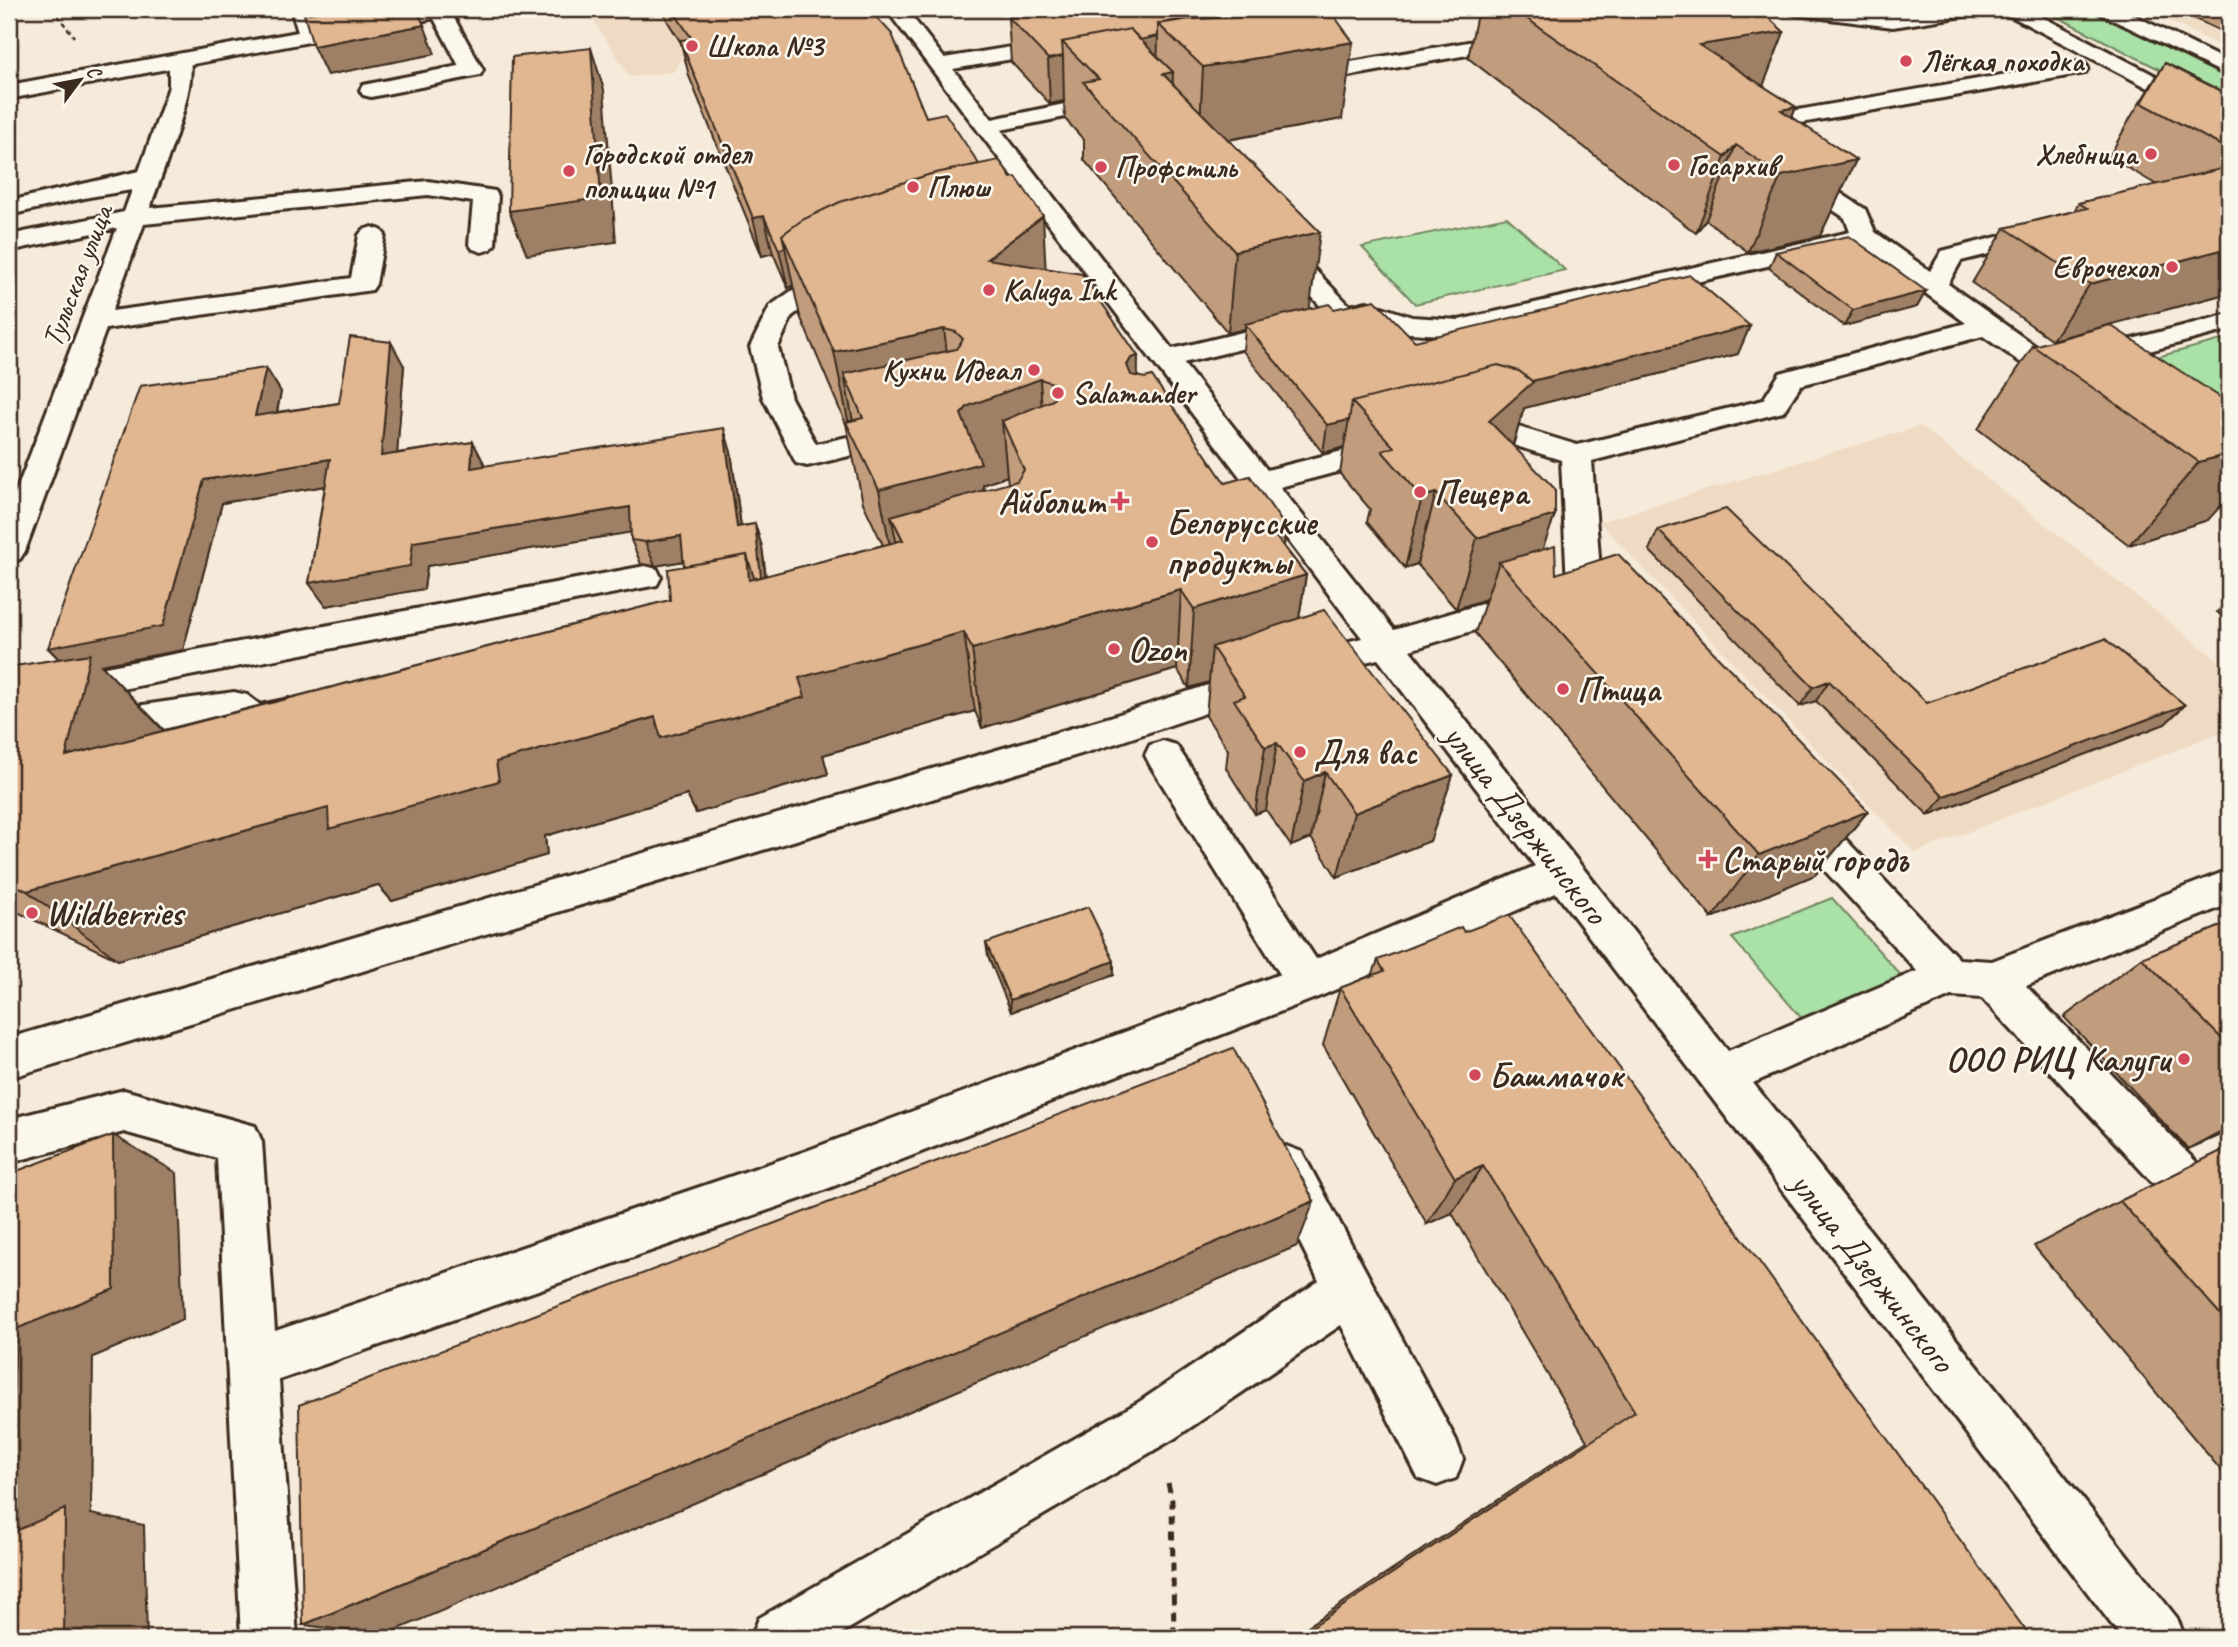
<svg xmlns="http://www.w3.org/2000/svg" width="2238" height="1647" viewBox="0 0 2238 1647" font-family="Caveat,sans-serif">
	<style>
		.built { fill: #efdbc4 }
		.green { fill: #a9e1a6; stroke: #728662; stroke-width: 2 }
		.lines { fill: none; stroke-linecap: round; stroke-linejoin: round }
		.minor-casing { stroke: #3b2a1e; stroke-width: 6 }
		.major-casing { stroke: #3b2a1e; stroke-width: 6 }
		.path-far2 { stroke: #3b2a1e; stroke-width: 2.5; stroke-dasharray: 4.5 3.5; stroke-linecap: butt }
		.path-far1 { stroke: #3b2a1e; stroke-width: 3.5; stroke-dasharray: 5 4.5; stroke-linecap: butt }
		.path { stroke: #3b2a1e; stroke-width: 5; stroke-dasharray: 9 7; stroke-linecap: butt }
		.minor { fill: #fbf7ec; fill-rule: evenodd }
		.major { fill: #fbf7ec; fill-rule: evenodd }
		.wall { fill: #c19d7d; stroke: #3b2a1e; stroke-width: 2; fill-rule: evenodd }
		.shaded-wall { fill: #9d8066; stroke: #3b2a1e; stroke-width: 2 }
		.building { fill: #e0b791; stroke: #3b2a1e; stroke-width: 2 }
		.poi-dot { fill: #d1495b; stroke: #fbf7ec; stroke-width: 2.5 }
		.labels { text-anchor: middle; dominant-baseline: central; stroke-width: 5; stroke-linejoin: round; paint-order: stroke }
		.far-poi-label { font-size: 30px; font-weight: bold; fill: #3b2a1e; stroke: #fbf7ec; text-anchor: start }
		.far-street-label { font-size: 30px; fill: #3b2a1e; stroke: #fbf7ec }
		.poi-label { font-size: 35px; font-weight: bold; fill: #3b2a1e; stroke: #fbf7ec; text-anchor: start }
		.street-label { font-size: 35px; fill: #3b2a1e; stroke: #fbf7ec }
	</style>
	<rect width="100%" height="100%" fill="#f6eada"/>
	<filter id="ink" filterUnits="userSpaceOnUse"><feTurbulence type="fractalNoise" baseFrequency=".0143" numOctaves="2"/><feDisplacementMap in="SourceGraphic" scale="14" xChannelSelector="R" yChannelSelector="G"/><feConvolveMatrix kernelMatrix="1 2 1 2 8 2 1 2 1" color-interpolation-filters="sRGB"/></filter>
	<g filter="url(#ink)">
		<path class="built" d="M586,9H844L865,33L681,59L673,72L630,77Z
			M2144,9H2229V50Z
			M1920,426L2229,669V729L1915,853L1599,522Z"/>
		<path class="green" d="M2042,9H2089L2229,79V105Z
			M1507,217L1565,270L1415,304L1362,247Z
			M2229,338V449L2115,368Z
			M1832,898L1905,980L1804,1021L1732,938Z"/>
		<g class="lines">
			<g class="minor-casing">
				<path id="minor" d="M291,9H311L318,38L315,42H301Z
					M431,9H449L483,70L480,75L371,97L363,95L360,90L363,85L459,66L430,11Z
					M886,9H906L944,58L1060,39L1067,41L1070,45L1067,49L1060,51L953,69L992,119L1117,93L1125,95L1128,100L1125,105L1001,130L1172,349L1326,312L1264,245L1268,240L1277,237L1286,240L1350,306L1367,302L1412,317L1459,320L1850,232L1845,218L1784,177L1780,172L1784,167H1800L1865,209L1875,232L1930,271L1942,251L2044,225L2053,228L2057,233L2053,238L1961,261L1948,284L2080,378L2084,384L2080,390L2070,393L2060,390L1983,336L1801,385L1783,412L1592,461L1601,585L1596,593L1584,597L1572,593L1567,585L1561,460L1478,434L1465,437L1455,434L1450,428L1455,422L1479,415L1577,445L1763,400L1780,373L1966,323L1860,245L1459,336L1409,333L1365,319L1183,363L1267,470L1394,438L1405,440L1409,447L1405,454L1280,487L1394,630L1532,589L1544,593L1549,601L1544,609L1410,650L1728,1051L1917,971L1784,826L1779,815L1784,804L1798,800L1812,804L1959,959L1992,961L2229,870V904L2026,986L2229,1196V1254L2212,1247L1982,998L1951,996L1753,1083L2177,1618L2185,1638H2122L1556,893L1323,995L806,1197L279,1380L297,1638H241L217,1158L124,1132L9,1163V1119L124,1090L255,1126L262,1142L275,1331L806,1151L1280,974L1150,765L1145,755L1150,745L1163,741L1176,745L1316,959L1535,866L1378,659L1335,669L1114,744L9,1078V1038L1110,717L1318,649L1362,638Z
					M1567,9H1587L1594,21L1582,34L1575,36L1298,85L1290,83L1287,78L1290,73L1298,71L1568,25L1573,20Z
					M1788,9H1844L1893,15L1933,9H1980L1977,13L1970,15L1893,27L1798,15L1791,13Z
					M180,55L188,56C202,78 159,181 150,208L428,181L495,191L498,196L495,244L491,249L482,252L473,249L469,244L473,202L428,195L144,224L112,311L351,278L359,235L363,230L372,227L381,230L385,235L376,284L372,290L106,329L25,551L20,559L9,562V510L117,228L9,251V235L124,212L132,190L89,197L9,215V201L139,171L169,87V61L172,56Z
					M2077,62L2085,63L2088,68L2085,73L1739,134L1731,132L1728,127L1731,122L1739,120Z
					M840,266L849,268L853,274L849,280L832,287L792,316L778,347L791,398L816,444L901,425L912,427L916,434L912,441L807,466L796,463L763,398L750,347L770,306L814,275Z
					M2229,314V330L2092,366L2082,364L2078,358L2082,352Z
					M645,566L657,569L661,577L657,585L9,711V685Z
					M234,692L247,695L260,705L289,699L302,703L307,713L302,723C272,732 255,739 228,719L108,738L9,758V730L108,710Z
					M1286,1146L1302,1152L1456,1440L1463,1459L1456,1478L1437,1485L1418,1478L1341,1325L1175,1438L833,1638H751L759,1618L1139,1402L1319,1281L1263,1168L1270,1152Z"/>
			</g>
			<g class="major-casing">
				<path id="major" d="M422,9H461L458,13L451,15L9,99V85Z
					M2002,9H2027L2229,114V130L2005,13Z
					M2096,9H2121L2229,62V76L2099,13Z"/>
			</g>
			<path class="path-far2" d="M53,9L74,37"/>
			<path class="path-far1" d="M9,396L16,380"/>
			<path class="path" d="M1168,1483L1172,1501L1174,1638"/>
			<use href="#minor" class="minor"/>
			<use href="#major" class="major"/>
		</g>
		<path class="wall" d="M662,9H869L926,117L1046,268L1138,376L1225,483L1286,528L1284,546L1306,575L1299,618L1453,775L1430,841L1337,877L1311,838L1291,846L1266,810L1255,814L1226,768L1228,750L1206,716L1209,682L1189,688L1177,669L982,728L975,711L823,755L828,774L696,813L687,795L545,836L547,855L392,901L378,885L118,960L9,908V667L59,659L48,648L266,368L281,392L277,412L339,403L404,366L397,453L473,442L485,466L731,452L741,526L755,524L762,547L766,576L883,545L863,503L846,424L800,316L793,285L788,288L773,253L762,256L689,76L681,43L668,22ZM1007,476L1008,484L984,491L983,485ZM325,486L309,583L326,606L424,589L427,566L631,532V540L641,564L655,566L684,561V566L670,600L164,730L101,665L183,650L222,503Z
			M1038,9H1303L1342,119L1228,140L1309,308L1334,309L1415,341L1738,354L1524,408L1513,446L1543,549L1556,574L1868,811L1815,875L1712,918L1475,633L1486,599L1456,609L1417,564L1405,568L1367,522L1370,509L1340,474L1344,447L1323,453L1243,351L1245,329L1228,333L1084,160V140L1065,119L1064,101L1050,104L1011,62L1008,17L1041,12Z
			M1478,9H1759L1784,32L1763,86L1796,107L1792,118L1856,160L1820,236L1748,252L1706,220L1696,233L1468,58Z
			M2174,9H2229V35Z
			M2165,63L2229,95V293L2052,340L1972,283L2005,228L2074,211L2079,203L2157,185L2109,157L2132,115Z
			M9,251L12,255L16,343H9Z
			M1776,252L1926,291L1917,307L1844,326L1769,268Z
			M2033,346L2229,403L2208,520L2129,545L1978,429Z
			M1658,530L1927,703L2185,705L2165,724L1928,815L1816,701L1800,706L1649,550Z
			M2229,600V622L2217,612Z
			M2229,923V1131L2188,1149L2064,1017L2142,958Z
			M1464,932L2031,1638H1290L1587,1441L1452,1213L1427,1224L1323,1045L1340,988L1372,976L1378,960Z
			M986,943L1114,961V975L1011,1012L988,956Z
			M2229,1147V1480L2034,1246L2120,1201Z"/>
		<path class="shaded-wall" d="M214,9H227L215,11Z
			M310,9H409L318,26Z
			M1175,9H1179L1178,33L1174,11Z
			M424,25L435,54L327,75L313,46Z
			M1784,32L1756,104L1699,45Z
			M1158,36L1157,81L1099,79L1074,53Z
			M1353,42L1342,119L1199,145L1203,67Z
			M591,48L604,90L616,242L527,255L509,211Z
			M1063,56L1064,101L1050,104L1048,59Z
			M1173,72L1171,150L1163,74Z
			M1796,107L1770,169L1781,110Z
			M1736,145L1706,220L1696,233L1725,157Z
			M1856,160L1820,236L1748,252L1781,176Z
			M764,216L773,253L762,256L753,218Z
			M1043,216L1047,296L987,259Z
			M1320,232L1309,313L1245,324V329L1228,333L1235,251Z
			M785,247L793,285L788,288L779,250Z
			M2229,248V293L2052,340L2090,284Z
			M9,251L12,255L16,343L9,334Z
			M1926,291L1917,307L1844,326L1853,310Z
			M1750,326L1738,354L1524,408L1510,453L1489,421L1501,389Z
			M944,329L954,410L844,374L855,432L850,430L834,352Z
			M391,342L404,366L395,480L381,456Z
			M1138,356L1137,437L1127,365L1131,358Z
			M266,368L281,392L271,440L255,416Z
			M1040,379L1045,460L1002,421L1007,476L983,485L989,544L903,540L891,516L902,569L895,571L879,490L961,414L968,406Z
			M1349,420L1344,447L1323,453L1327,425Z
			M724,428L731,452L744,550L737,527Z
			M473,442L485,465L484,492L471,468Z
			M2229,454V497L2208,520L2129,545L2199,462Z
			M330,459L344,483L222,503L183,650L101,665L165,732L66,756L71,671L48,648L204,480Z
			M1436,493L1417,564L1405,568L1422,497Z
			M630,507L639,531L427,566L424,589L326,606L309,583L413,542Z
			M1555,515L1529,587L1499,562L1486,599L1456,609L1477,538Z
			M755,524L762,547L769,607L749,580L747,555Z
			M1286,528L1279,583L1306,575L1293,654L1212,647L1209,682L1189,688L1194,609L1272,532Z
			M681,536L690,560L655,566L645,542Z
			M1181,590L1177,669L982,728L972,649Z
			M964,632L975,711L823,755L828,774L696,813L687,795L545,836L547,855L392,901L378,885L118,960L27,891Z
			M1829,681L1816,701L1800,706L1813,687Z
			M2185,705L2165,724L1928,815L1944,796Z
			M1277,743L1266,810L1255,814L1265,747Z
			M1325,772L1311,838L1291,846L1304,781Z
			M1453,775L1430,841L1337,877L1354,813Z
			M1868,811L1815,875L1712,918L1759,855Z
			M1114,961V975L1011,1012L1010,1000Z
			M2229,1127V1131L2188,1149Z
			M113,1135L177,1173L183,1319L93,1357L91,1514L144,1525L147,1638H64L9,1535V1490L16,1329Z
			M1483,1166L1452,1213L1427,1224L1455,1178Z
			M1314,1201L1297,1246L385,1635L303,1625Z"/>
		<path class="building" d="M335,9H417L424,25L313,46L304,14Z
			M672,9H869L892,34L926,117L945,113L979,164L931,174L840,202L802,220L782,235L785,247L779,250L764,216L753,218L680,40L692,39Z
			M1062,9H1175L1174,11L1183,20L1158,24V36L1140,40L1130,29L1062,42L1063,56L1048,59L1008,17Z
			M1203,9H1303L1306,12L1295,14L1214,18Z
			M1325,9H1329L1353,42L1203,67L1158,24L1177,20L1295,14Z
			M1513,9H1759L1784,32L1699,45L1796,107L1781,110L1856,160L1781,176L1736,145L1725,157Z
			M1130,29L1173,72L1163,74L1320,232L1235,251L1083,82L1099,79L1062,42Z
			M591,48L601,198L509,211L512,57Z
			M2165,63L2229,95V150L2142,103Z
			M999,160L1011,178L1016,177L1043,216L987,259L1082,274L1138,356L1131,358L1127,365L1131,375L1145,378L1152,376L1225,483L1250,476L1286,528L1272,532L1306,575L1194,609L1181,590L972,649L964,632L799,678L805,697L661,738L655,717L496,762L499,781L329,829L328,808L27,891L9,882V667L90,654L66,756L670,600L668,569L747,555L749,580L903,540L891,516L1017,481L1024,470L1002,421L1053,400L1058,390L1053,383L1040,379L968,406L961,414L981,463L879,490L846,422L863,418L844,374L956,349L963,339L956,332L944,329L834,352L782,235L802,220L840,202L931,174Z
			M2229,167V248L2090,284L2005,228L2087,208L2079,203Z
			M1849,236L1926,291L1853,310L1776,252Z
			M1690,275L1750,326L1532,381L1519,371L1498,365L1352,402L1349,420L1327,425L1245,324L1329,304L1334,309L1375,300L1415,341Z
			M2110,325L2229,403V454L2199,462L2033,346Z
			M350,337L391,342L381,456L473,442L471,468L724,428L737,527L755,524L761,577L754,578L747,555L684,566L681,536L645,542L631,540L630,507L413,542L410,566L309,583L330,459L204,480L163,626L48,648L140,386L266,368L255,416L339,403Z
			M1498,365L1519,371L1533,382L1489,421L1555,489V515L1477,538L1436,493L1422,497L1382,451L1394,447L1352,402Z
			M1726,509L1927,703L2105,639L2185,705L1944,796L1829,681L1813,687L1658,530Z
			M1555,546L1556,574L1618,554L1868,811L1759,855L1499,562Z
			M1324,610L1453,775L1354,813L1325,772L1304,781L1277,743L1265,747L1234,700L1245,696L1212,647Z
			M1088,907L1114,961L1010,1000L986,943Z
			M1509,915L2031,1638H1295L1635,1412L1483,1166L1455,1178L1340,988L1384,971L1378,960L1461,927L1464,932Z
			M2229,923V1046L2142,958Z
			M1233,1048L1314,1201L303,1625L299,1405Z
			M113,1135L114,1289L16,1329L9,1490V1174Z
			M2229,1147V1324L2120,1201Z
			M65,1509L64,1638H9V1534Z"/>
	</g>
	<g class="poi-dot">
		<circle cx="692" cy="46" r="7"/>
		<circle cx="1906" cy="61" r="7"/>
		<circle cx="2151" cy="154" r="7"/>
		<circle cx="1674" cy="165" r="7"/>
		<circle cx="1101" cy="167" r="7"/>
		<circle cx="569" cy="171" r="7"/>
		<circle cx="913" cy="187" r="7"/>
		<circle cx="2172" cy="267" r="7"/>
		<circle cx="989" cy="290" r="7"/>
		<circle cx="1034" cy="370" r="7"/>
		<circle cx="1058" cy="393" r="7"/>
		<circle cx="1420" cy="492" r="7"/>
		<path d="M1116.5 490.5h7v7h7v7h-7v7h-7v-7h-7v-7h7z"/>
		<circle cx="1152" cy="542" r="7"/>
		<circle cx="1114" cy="649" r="7"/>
		<circle cx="1563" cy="689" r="7"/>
		<circle cx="1300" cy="752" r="7"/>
		<path d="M1704.5 848.5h7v7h7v7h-7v7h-7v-7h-7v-7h7z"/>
		<circle cx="32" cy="913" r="7"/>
		<circle cx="2184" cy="1059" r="7"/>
		<circle cx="1475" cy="1075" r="7"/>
	</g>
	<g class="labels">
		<g class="far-poi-label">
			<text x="706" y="46">Школа №3</text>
			<text x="1920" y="61">Лёгкая походка</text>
			<text x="583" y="154">Городской отдел<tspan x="583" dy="34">полиции №1</tspan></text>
			<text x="2137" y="154" text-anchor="end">Хлебница</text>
			<text x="1688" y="165">Госархив</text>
			<text x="1115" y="167">Профстиль</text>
			<text x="927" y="187">Плюш</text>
			<text x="2158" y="267" text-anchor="end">Еврочехол</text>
			<text x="1003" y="290">Kaluga Ink</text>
			<text x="1020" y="370" text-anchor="end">Кухни Идеал</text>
			<text x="1072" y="393">Salamander</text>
		</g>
		<g class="far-street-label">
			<text transform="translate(77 276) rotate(-69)">Тульская улица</text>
		</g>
		<g class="poi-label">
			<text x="1434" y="492">Пещера</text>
			<text x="1106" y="501" text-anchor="end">Айболит</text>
			<text x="1166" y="522">Белорусские<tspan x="1166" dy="40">продукты</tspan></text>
			<text x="1128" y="649">Ozon</text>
			<text x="1577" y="689">Птица</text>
			<text x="1314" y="752">Для вас</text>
			<text x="1722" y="859">Старый городъ</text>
			<text x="46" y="913">Wildberries</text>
			<text x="2170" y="1059" text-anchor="end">ООО РИЦ Калуги</text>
			<text x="1489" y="1075">Башмачок</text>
		</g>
		<g class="street-label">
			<text transform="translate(1526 824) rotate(52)">улица Дзержинского</text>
			<text transform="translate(1873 1272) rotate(52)">улица Дзержинского</text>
		</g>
	</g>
	<rect width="2238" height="1647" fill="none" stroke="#fbf7ec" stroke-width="35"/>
	<rect x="18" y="18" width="2203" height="1612" fill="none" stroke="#3b2a1e" stroke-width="2.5" filter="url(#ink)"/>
	<g transform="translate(80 80) rotate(58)" stroke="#fbf7ec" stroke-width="5" paint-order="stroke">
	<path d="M0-5L12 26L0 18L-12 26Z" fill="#3b2a1e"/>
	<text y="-10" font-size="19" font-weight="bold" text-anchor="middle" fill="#3b2a1e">С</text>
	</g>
</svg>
